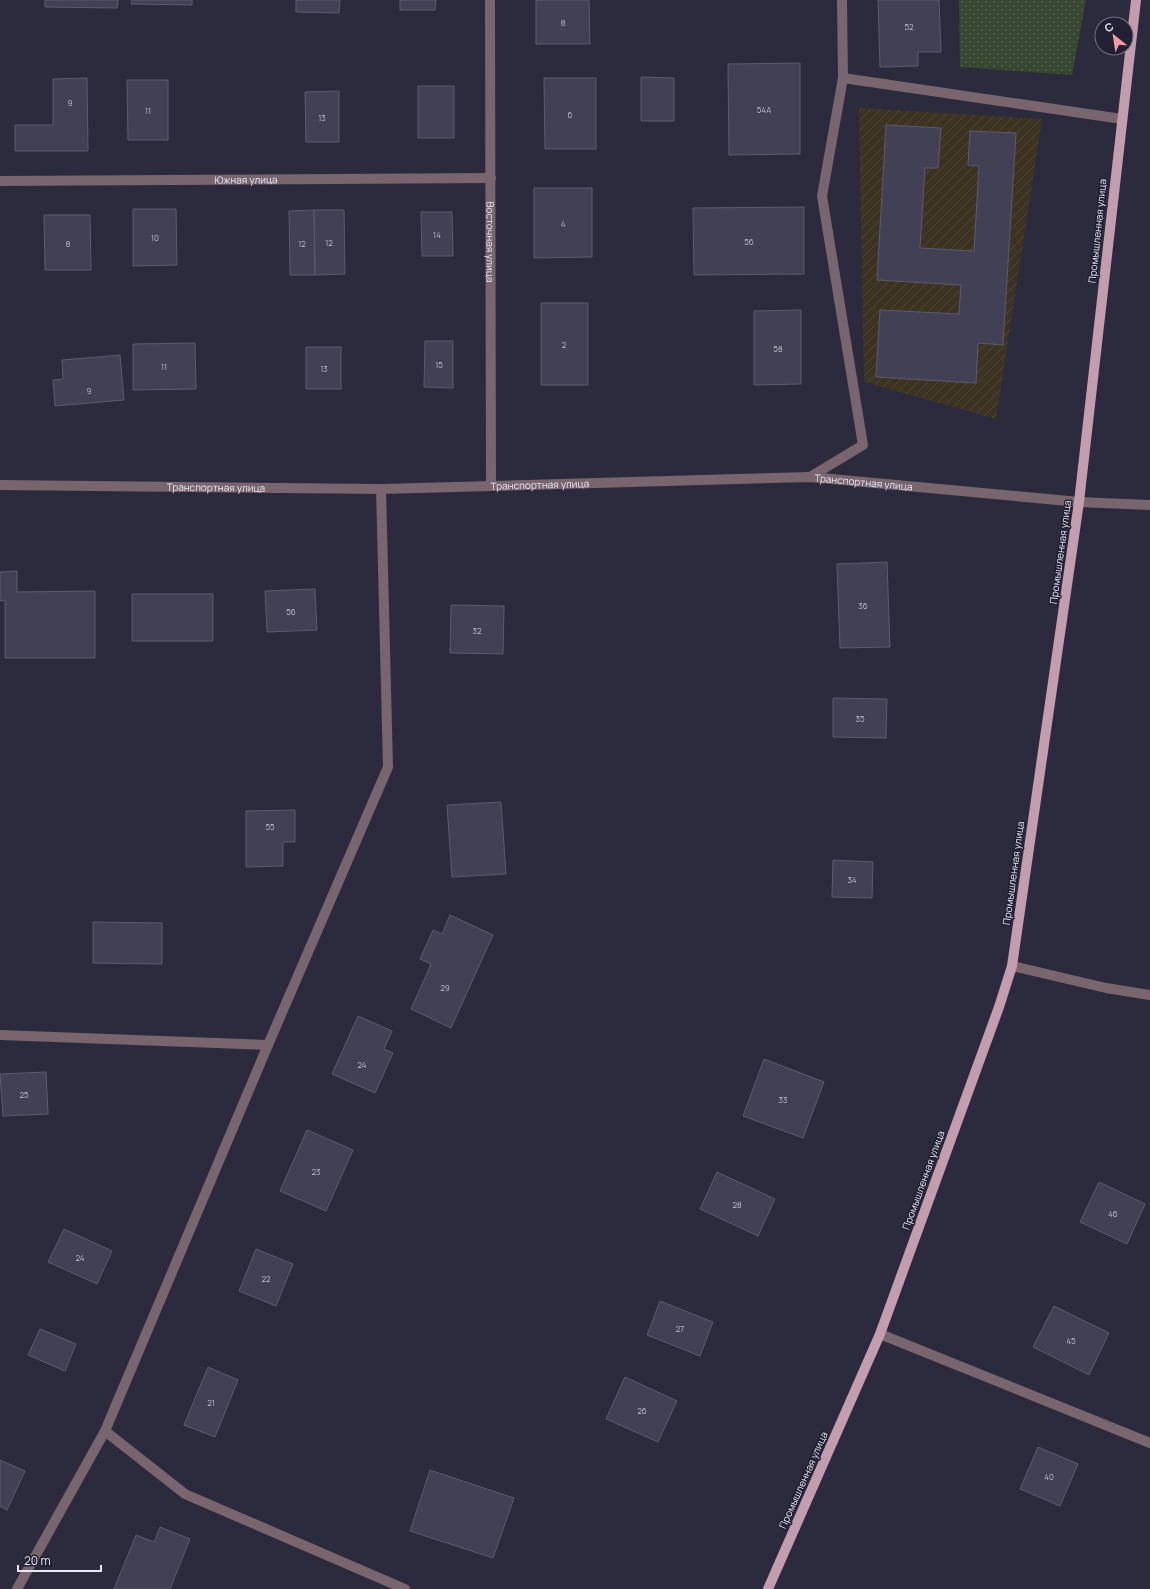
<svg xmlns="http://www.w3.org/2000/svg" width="1150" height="1589" viewBox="0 0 1150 1589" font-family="Manrope,sans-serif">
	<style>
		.industrial { fill: url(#industrial-furrows) }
		.garden { fill: url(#garden-dots) }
		.building { fill: #414054; stroke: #5c5b70 }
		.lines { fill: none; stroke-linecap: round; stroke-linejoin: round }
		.service { stroke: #78656e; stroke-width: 10 }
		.minor { stroke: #78656e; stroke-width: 10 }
		.primary { stroke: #c39dae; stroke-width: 10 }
		.labels { text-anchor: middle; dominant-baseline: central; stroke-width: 3; stroke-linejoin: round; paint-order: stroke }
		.number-label { font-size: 8px; fill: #bebecd }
		.street-label { font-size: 10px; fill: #e8e8f5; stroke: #222133 }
	</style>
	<defs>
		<pattern id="industrial-furrows" width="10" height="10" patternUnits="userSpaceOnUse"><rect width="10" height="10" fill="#3d3323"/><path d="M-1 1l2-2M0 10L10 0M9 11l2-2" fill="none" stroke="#504739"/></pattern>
		<pattern id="garden-dots" width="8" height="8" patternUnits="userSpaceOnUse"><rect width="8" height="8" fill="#364630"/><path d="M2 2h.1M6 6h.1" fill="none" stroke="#53614f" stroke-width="1.8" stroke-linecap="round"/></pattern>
	</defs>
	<rect width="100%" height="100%" fill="#2c2a3d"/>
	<path class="industrial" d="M859,108L1042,119L996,419L864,382Z"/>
	<path class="garden" d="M959,0H1086L1072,75L960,67Z"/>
	<path class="building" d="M45,0H118L117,8L45,7Z
		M132,0H192V5L131,4Z
		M296,0H340L339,13L296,12Z
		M400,0H436L435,10H400Z
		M536,0H589L590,44H536Z
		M878,0H939L941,52H918V66L880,67Z
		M800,63V154L729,155L728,64Z
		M641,77L674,78V121H641Z
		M87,78L88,151H15V125H53V79Z
		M544,78H596V149H545Z
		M127,80H168V140H128Z
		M418,86H454V138H418Z
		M339,91V142H306L305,92Z
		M886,125L941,128L938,168H925L920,248L974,251L979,166L968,165L970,131L1016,133L1003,345L978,343L976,383L876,377L880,310L959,314L961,285L877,280Z
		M534,188H592V257L534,258Z
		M804,207V274L694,275L693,208Z
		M133,209H176L177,265L133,266Z
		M314,210H344L345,274L315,275Z
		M314,210L315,275H290L289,211Z
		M421,212H452L453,256H422Z
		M44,215H90L91,270H45Z
		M541,303H588V385H541Z
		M801,310V384L754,385V311Z
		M425,341H453V388L424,387Z
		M195,343L196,389L133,390V344Z
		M306,347H341V389H306Z
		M120,355L124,400L55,406L53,380L63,379L62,360Z
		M887,562L890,647L840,648L837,564Z
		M17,571V592L95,591V658H5V600L0,601V572Z
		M315,589L317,630L267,632L265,591Z
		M132,594H213V641H132Z
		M451,605L504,606L503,654L450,653Z
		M833,698L887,699L886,738L833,737Z
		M501,802L506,874L452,877L447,805Z
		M295,810V842H283V866L246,867V811Z
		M833,860L873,862L872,898L832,897Z
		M450,915L493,935L451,1028L411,1009L431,964L420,959L433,930L442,934Z
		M93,922L162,923V964L93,963Z
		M358,1016L392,1031L384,1049L393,1053L375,1093L332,1074Z
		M764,1059L824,1082L803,1138L743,1116Z
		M46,1072L48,1114L3,1116L0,1074Z
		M307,1130L353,1150L326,1211L280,1191Z
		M717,1172L775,1199L758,1236L700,1209Z
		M1099,1182L1145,1204L1127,1244L1080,1222Z
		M64,1229L112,1251L97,1284L48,1262Z
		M256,1249L293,1264L276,1306L239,1291Z
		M660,1301L713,1322L700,1356L647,1335Z
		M1054,1306L1109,1333L1089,1375L1033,1347Z
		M40,1329L76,1344L65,1371L28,1355Z
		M208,1367L238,1380L215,1437L184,1425Z
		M625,1377L677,1401L658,1442L606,1419Z
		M1038,1447L1078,1464L1060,1506L1020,1489Z
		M0,1460L25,1471L7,1510L0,1506Z
		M430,1470L514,1498L493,1558L410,1531Z
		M160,1527L190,1539L170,1589H114L136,1535L154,1542Z"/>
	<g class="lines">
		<path class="service" d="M880,1334L1150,1443
			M105,1431L185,1494L405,1589"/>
		<g class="minor">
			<path id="s1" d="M490,0L491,485"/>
			<path d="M843,78L1122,119"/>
			<path id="s2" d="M0,181L491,178"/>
			<path d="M810,477L863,445L822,196L843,78L842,0"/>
			<path id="s3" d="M0,485L381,489L810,477L1079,502L1150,505"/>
			<path d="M1012,966L1106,988L1150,995"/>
			<path d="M0,1035L268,1045"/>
			<path d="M17,1589L105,1431L268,1045L388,767L381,489"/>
		</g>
		<path class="primary" d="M768,1589L880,1334L999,1007L1012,966L1079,502L1136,0"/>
	</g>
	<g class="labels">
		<g class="number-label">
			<text x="563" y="22">8</text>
			<text x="909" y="26">52</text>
			<text x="70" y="102">9</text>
			<text x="764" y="109">54А</text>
			<text x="148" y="110">11</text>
			<text x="570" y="114">6</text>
			<text x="322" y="117">13</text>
			<text x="563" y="223">4</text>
			<text x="437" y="234">14</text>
			<text x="155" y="237">10</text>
			<text x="749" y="241">56</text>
			<text x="329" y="242">12</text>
			<text x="68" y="243">8</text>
			<text x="302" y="243">12</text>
			<text x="564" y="344">2</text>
			<text x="778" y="348">58</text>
			<text x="439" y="364">15</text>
			<text x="164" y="366">11</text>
			<text x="324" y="368">13</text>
			<text x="89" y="390">9</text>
			<text x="863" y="605">36</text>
			<text x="291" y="611">56</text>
			<text x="477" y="630">32</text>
			<text x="860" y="718">35</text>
			<text x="270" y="826">55</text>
			<text x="852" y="879">34</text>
			<text x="445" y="987">29</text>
			<text x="362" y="1064">24</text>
			<text x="24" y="1094">25</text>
			<text x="783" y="1099">33</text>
			<text x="316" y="1171">23</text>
			<text x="737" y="1204">28</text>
			<text x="1113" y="1213">46</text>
			<text x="80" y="1257">24</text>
			<text x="266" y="1278">22</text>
			<text x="680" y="1328">27</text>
			<text x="1071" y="1340">45</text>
			<text x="211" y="1402">21</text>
			<text x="642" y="1410">26</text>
			<text x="1049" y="1476">40</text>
		</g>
		<g class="street-label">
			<text stroke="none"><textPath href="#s2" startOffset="246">Южная улица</textPath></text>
			<text transform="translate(1097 231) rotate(-84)">Промышленная улица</text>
			<text stroke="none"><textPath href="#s1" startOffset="242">Восточная улица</textPath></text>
			<text stroke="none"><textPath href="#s3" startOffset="864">Транспортная улица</textPath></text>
			<text stroke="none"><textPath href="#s3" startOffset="540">Транспортная улица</textPath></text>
			<text stroke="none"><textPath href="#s3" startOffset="216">Транспортная улица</textPath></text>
			<text transform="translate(1060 552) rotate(-82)">Промышленная улица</text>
			<text transform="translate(1013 873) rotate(-82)">Промышленная улица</text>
			<text transform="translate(923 1180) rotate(-70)">Промышленная улица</text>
			<text transform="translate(803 1480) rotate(-66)">Промышленная улица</text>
		</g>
	</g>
	<g transform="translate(1114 36) rotate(330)"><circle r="19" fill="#222133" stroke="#717181"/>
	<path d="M0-3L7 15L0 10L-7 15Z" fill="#f49aa5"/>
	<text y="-6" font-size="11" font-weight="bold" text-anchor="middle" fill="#e8e8f5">С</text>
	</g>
	<path d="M18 1565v6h83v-6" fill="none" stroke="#e8e8f5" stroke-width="2"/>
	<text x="24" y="1565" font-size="12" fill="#e8e8f5" stroke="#222133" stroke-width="3" paint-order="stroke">20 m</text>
</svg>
